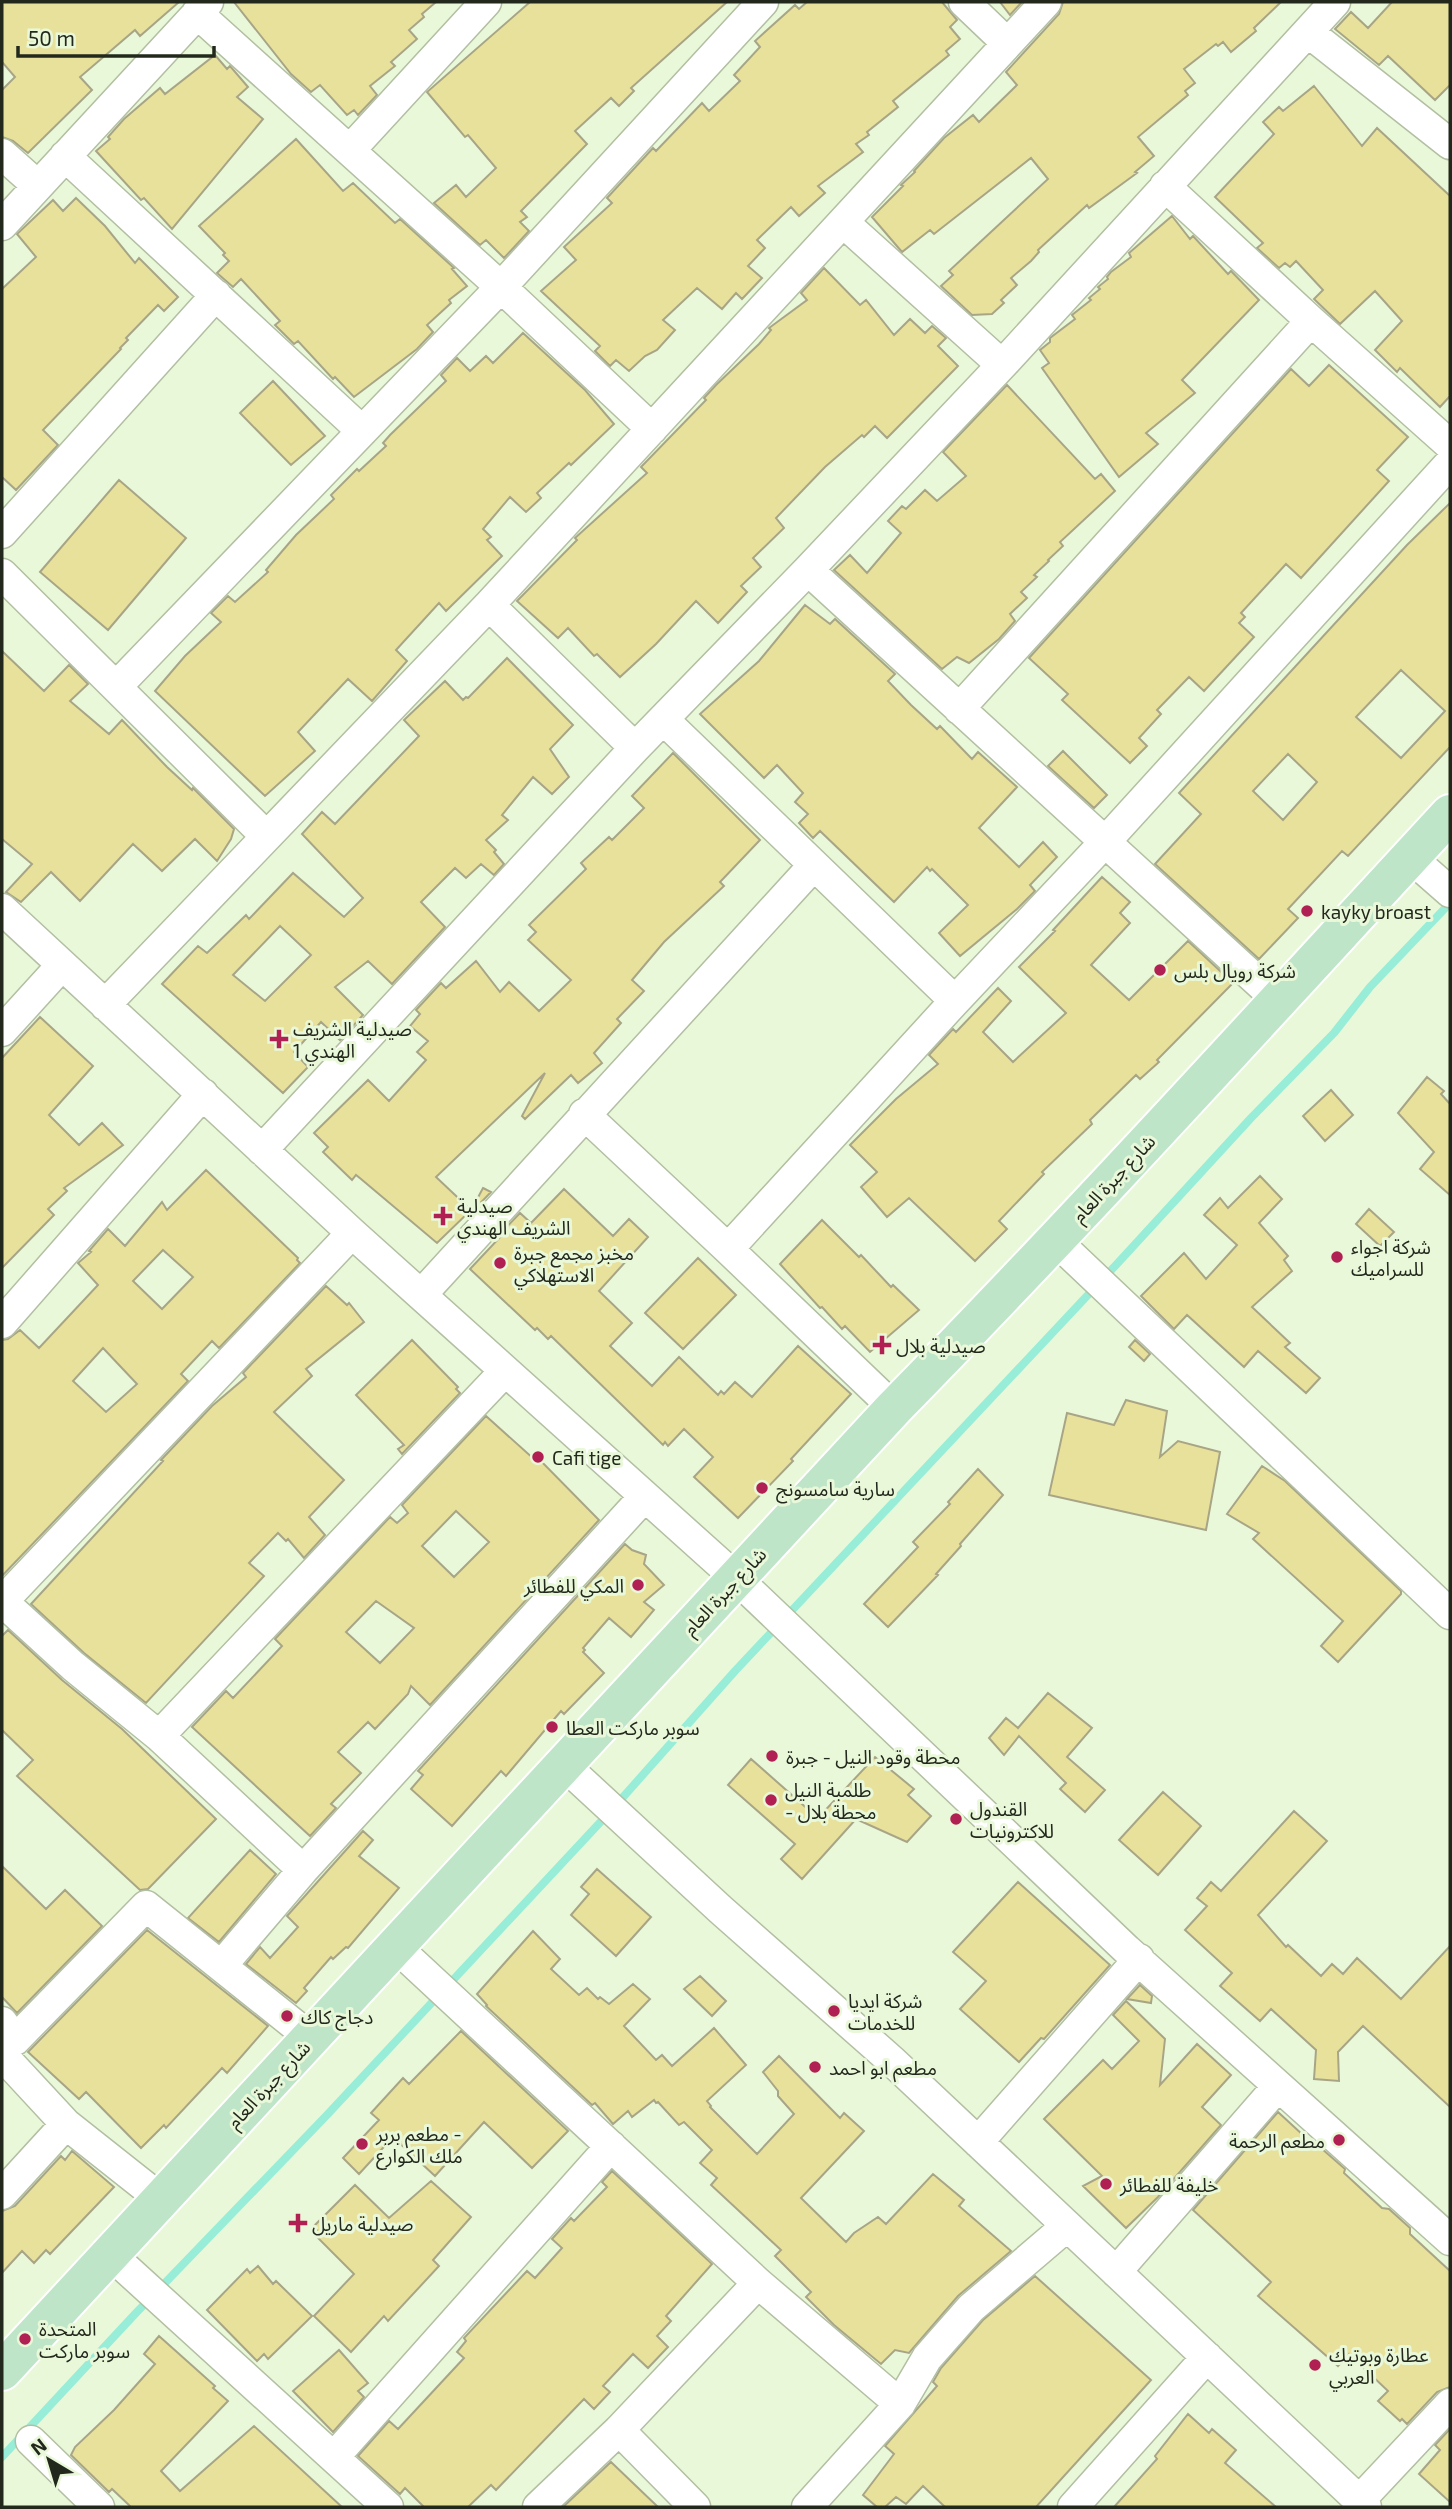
<svg xmlns="http://www.w3.org/2000/svg" width="1452" height="2509" viewBox="0 0 1452 2509" font-family="'Exo 2','Noto Sans Arabic',sans-serif">
	<style>
		.lines { fill: none; stroke-linecap: round; stroke-linejoin: round }
		.stream { stroke: #97edd7; stroke-width: 8 }
		.building { fill: #e8e19b; stroke: #a8a587; stroke-width: 2; fill-rule: evenodd }
		.minor-casing { stroke: #b2bfa2; stroke-width: 33 }
		.major-casing { stroke: #fff; stroke-width: 42 }
		.minor { stroke: #fff; stroke-width: 30 }
		.major { stroke: #bfe5c8; stroke-width: 38 }
		.poi-dot { fill: #b02052; stroke: #eaf8da; stroke-width: 2.5 }
		.labels { text-anchor: middle; dominant-baseline: central; stroke-width: 6; stroke-linejoin: round; paint-order: stroke }
		.poi-label { font-size: 19px; fill: #23281d; stroke: #eaf8da; text-anchor: start }
		.street-label { font-size: 19px; fill: #23281d; stroke: #eaf8da }
	</style>
	<rect width="100%" height="100%" fill="#eaf8da"/>
	<g class="lines">
		<path class="stream" d="M616,1805L735,1671L1116,1265L1251,1118L1334,1033L1370,987L1450,903
			M2,2457L135,2314L326,2116L607,1815"/>
	</g>
	<path class="building" d="M2,2H179L140,36L135,30L80,77L92,90L28,153L13,141L2,137V90L15,77L2,62Z
		M234,2H436L422,14L424,17L409,30L417,39L391,62L395,66L370,86L377,95L358,115L354,110L347,115L320,85L311,92L291,74Z
		M530,2H727L631,88L634,91L619,106L611,98L575,131L587,144L521,211L527,217L520,222L529,231L504,258L486,240L480,245L434,203L456,185L466,197L496,168L468,135L465,137L427,92Z
		M807,2H942L957,20L950,27L960,39L946,51L949,55L893,101L898,107L867,132L869,135L856,144L863,152L818,186L825,193L799,216L791,207L757,240L765,248L748,266L762,278L742,299L736,293L722,309L697,288L663,320L675,330L657,350L645,356L629,371L616,360L610,366L595,351L600,346L541,291L576,260L564,247L612,203L607,198L653,148L656,151L702,103L709,111L740,81L734,75L760,47L755,41L795,5L799,9Z
		M1000,2H1022L1010,15Z
		M1063,2H1281L1254,28L1256,31L1231,52L1223,42L1218,46L1216,44L1184,69L1195,83L1185,91L1188,95L1138,137L1154,156L1135,172L1137,173L1089,208L1087,205L1038,250L1039,252L1031,261L1011,278L1017,285L1001,300L1004,303L992,314L972,315L941,286L953,275L949,271L1048,179L1031,158L934,234L930,230L902,252L872,217L903,186L901,185L915,172L914,171L944,138L973,115L979,122L1017,85L1006,72L1059,14Z
		M1392,2H1450V85L1435,100L1388,56L1379,65L1335,29L1351,12L1368,28Z
		M215,55L227,69L230,66L248,87L237,97L263,119L172,229L144,198L141,200L96,151L110,139L108,137L124,119L160,88L165,94Z
		M1314,86L1362,146L1377,128L1450,196V396L1440,407L1400,368L1397,372L1375,350L1402,321L1375,291L1340,324L1314,299L1323,290L1296,261L1290,267L1285,263L1279,268L1257,248L1263,243L1215,197L1274,134L1263,122L1279,107L1283,111Z
		M296,139L343,191L353,183L395,223L400,219L454,268L452,269L467,286L449,300L451,303L427,325L433,332L417,349L354,397L335,377L333,379L298,341L294,344L275,325L280,321L241,279L233,287L217,273L229,261L223,255L225,253L199,226Z
		M76,198L105,226L135,263L139,258L178,297L164,311L158,305L126,338L128,340L120,348L121,349L43,430L58,445L16,490L2,477V289L36,257L17,234L53,200L63,211Z
		M1172,216L1190,239L1193,236L1228,274L1231,271L1259,300L1182,380L1195,393L1146,433L1158,444L1119,477L1042,368L1049,363L1040,350L1050,342V338L1075,319L1072,315L1091,300L1089,298L1100,289L1098,287L1108,279L1107,277L1111,272L1131,257L1129,253Z
		M824,268L860,305L866,300L894,335L910,319L925,333L932,326L946,338L938,346L958,366L887,438L875,426L864,437L862,435L825,467L776,518L784,528L753,558L761,567L741,586L747,592L718,623L696,601L656,644L620,677L597,654L594,656L568,628L558,638L517,601L577,540L575,538L647,473L641,467L706,400L704,398L716,385L759,344L771,330L769,328L807,300L801,293Z
		M523,333L585,390L614,424L571,465L569,463L537,493L541,498L526,512L510,497L483,529L491,537L487,540L502,556L446,611L439,603L396,650L407,661L372,701L348,679L298,732L315,751L265,796L155,691L185,656L221,622L211,613L228,596L235,602L268,572L266,570L296,535L334,499L331,495L357,469L359,471L386,446L383,443L390,435L446,381L441,375L457,358L470,371L486,356L493,363Z
		M1329,365L1408,437L1377,470L1389,481L1301,578L1286,564L1241,613L1245,617L1239,623L1254,637L1204,691L1189,677L1157,710L1161,714L1139,738L1147,746L1130,763L1062,700L1068,694L1029,658L1291,369L1309,386Z
		M273,381L325,436L291,465L240,413Z
		M1007,385L1095,479L1101,474L1115,491L1060,542L1063,546L1048,560L1049,561L1034,575L1037,577L1021,592L1027,598L1010,614L1015,621L999,639L969,663L957,657L942,669L834,570L850,555L867,573L901,533L888,521L902,506L906,509L925,490L937,501L966,476L943,452Z
		M119,480L186,538L108,630L40,572Z
		M1450,503V747L1348,856L1342,851L1288,909L1298,918L1259,959L1155,864L1201,814L1179,793L1407,545ZM1401,670L1445,711L1401,758L1356,717ZM1288,754L1317,782L1283,820L1253,791Z
		M805,605L830,624L835,619L895,674L888,681L911,705L937,729L940,726L972,759L978,752L1017,787L979,828L1019,867L1043,842L1057,857L1030,885L1035,891L1017,909L960,956L939,933L968,905L932,869L930,871L927,867L894,902L820,831L813,838L799,823L808,814L795,802L803,793L777,765L764,778L700,714L759,661Z
		M2,651L44,691L69,665L88,684L70,701L109,734L122,720L167,767L192,790L193,788L234,829L231,839L217,861L195,839L162,871L133,844L80,901L51,872L21,902L6,892L32,864L2,839Z
		M507,658L573,725L550,749L569,777L552,794L533,777L502,815L508,820L486,840L496,850L494,852L504,864L494,875L481,864L466,878L455,868L421,902L445,927L392,984L368,961L335,987L363,1015L340,1040L321,1022L294,1052L308,1067L283,1093L162,984L198,946L207,953L246,915L249,919L293,873L344,917L363,898L302,834L322,812L335,824L419,736L404,720L445,681L463,700L466,697L468,698ZM280,926L311,955L265,1001L233,975Z
		M1063,751L1107,795L1094,808L1048,766Z
		M673,753L760,840L720,882L724,886L664,942L632,980L644,991L617,1019L621,1023L594,1053L602,1063L578,1083L571,1075L525,1119L522,1116L545,1073L436,1177L471,1210L437,1243L361,1179L356,1175L352,1180L323,1152L328,1147L314,1133L368,1080L389,1101L426,1060L417,1052L428,1041L410,1026L420,1014L416,1010L441,983L446,988L476,961L500,992L509,982L539,1011L571,980L528,940L536,932L529,925L586,869L581,863L609,837L612,840L644,808L632,796Z
		M1102,877L1130,902L1120,913L1130,923L1091,965L1129,1000L1188,941L1233,983L1157,1060L1159,1062L1140,1079L1136,1075L1090,1120L1092,1124L1042,1172L1044,1174L999,1221L1007,1229L975,1261L909,1198L887,1217L861,1187L877,1172L850,1145L896,1099L938,1064L929,1055L953,1029L956,1032L998,988L1011,1001L983,1032L1013,1062L1066,1013L1019,967L1055,931L1053,930Z
		M40,1017L93,1066L49,1115L79,1145L102,1123L123,1145L64,1188L67,1191L48,1209L54,1215L2,1268V1058Z
		M1427,1077L1444,1091L1441,1094L1450,1104V1195L1420,1169L1434,1152L1398,1113Z
		M1331,1090L1353,1115L1325,1141L1303,1116Z
		M206,1170L298,1258L297,1260L300,1263L219,1348L212,1341L181,1374L188,1381L2,1576V1340L8,1339L20,1330L39,1348L98,1285L78,1263L91,1252L89,1251L108,1229L125,1246L162,1202L167,1210ZM163,1250L193,1277L162,1309L133,1281ZM103,1348L137,1384L106,1412L73,1381Z
		M1260,1176L1282,1199L1259,1223L1288,1256L1284,1260L1292,1271L1252,1307L1290,1343L1285,1347L1320,1378L1306,1393L1258,1351L1244,1367L1187,1315L1174,1329L1141,1296L1184,1253L1206,1279L1237,1245L1204,1215L1220,1198L1228,1208Z
		M483,1188L491,1192L468,1216Z
		M564,1189L613,1236L629,1219L648,1237L599,1291L632,1323L610,1346L652,1386L679,1357L718,1395L721,1391L724,1394L735,1382L752,1397L798,1346L851,1394L791,1459L793,1461L738,1518L694,1477L713,1457L684,1429L668,1446L665,1442L663,1445L551,1336L548,1339L537,1328L535,1330L470,1269L503,1234L501,1233L520,1213L531,1223Z
		M1369,1209L1394,1232L1380,1246L1356,1224Z
		M822,1220L859,1257L861,1255L891,1287L893,1285L919,1310L870,1352L845,1326L842,1329L822,1307L820,1308L780,1264Z
		M698,1258L736,1295L683,1349L645,1313Z
		M326,1286L347,1305L349,1303L364,1322L306,1369L312,1376L274,1412L344,1480L309,1517L325,1535L304,1558L288,1539L286,1541L278,1533L249,1563L264,1576L146,1703L84,1653L31,1604L163,1461L161,1460L212,1406L246,1377L243,1373Z
		M412,1340L458,1387L456,1389L460,1393L402,1454L398,1449L404,1445L356,1395Z
		M1135,1340L1150,1354L1144,1361L1129,1347Z
		M1126,1400L1167,1411L1160,1457L1178,1441L1220,1452L1206,1530L1049,1495L1067,1413L1114,1425Z
		M486,1416L535,1460L538,1458L599,1520L430,1705L411,1686L408,1694L375,1729L368,1722L338,1752L361,1773L331,1804L336,1808L310,1836L192,1727L226,1691L233,1698L282,1646L275,1639L390,1517L397,1523L408,1513L402,1505ZM456,1511L489,1542L454,1577L422,1546ZM376,1601L414,1628L380,1663L346,1632Z
		M1262,1466L1285,1481L1401,1591V1594L1338,1662L1321,1646L1343,1621L1253,1539L1259,1533L1227,1514Z
		M978,1469L1003,1495L960,1544L961,1546L936,1574L938,1575L888,1627L864,1604L918,1547L913,1542L950,1504L948,1502Z
		M625,1544L632,1550L646,1555L644,1564L664,1585L644,1602L654,1610L631,1637L609,1618L583,1648L585,1650L583,1652L604,1673L564,1714L561,1711L506,1776L501,1771L452,1826L411,1789L423,1775L418,1771Z
		M8,1630L62,1680L122,1729L216,1819L148,1889L140,1890L17,1776L33,1760L2,1730V1636Z
		M1048,1693L1092,1728L1067,1757L1105,1790L1085,1812L1060,1789L1066,1783L1019,1736L1004,1755L989,1738L1006,1718L1018,1728Z
		M875,1757L914,1789L908,1795L931,1816L907,1842L856,1819L802,1879L781,1859L795,1844L728,1785L751,1759L818,1818Z
		M1163,1792L1201,1826L1158,1875L1119,1840Z
		M1294,1811L1327,1841L1258,1915L1286,1947L1288,1945L1321,1976L1332,1964L1343,1974L1357,1958L1401,1999L1450,1946V2107L1363,2026L1338,2052L1339,2081L1314,2079L1316,2050L1271,2009L1260,2021L1220,1986L1232,1973L1185,1930L1207,1906L1197,1898L1211,1882L1221,1891Z
		M363,1831L373,1840L359,1856L399,1888L348,1948L346,1947L333,1959L331,1957L304,1988L307,1991L296,2003L246,1964L260,1947L270,1958L298,1927L287,1916Z
		M250,1850L276,1874L219,1942L188,1918Z
		M2,1866L46,1909L65,1890L102,1926L17,2013L2,1997Z
		M597,1869L651,1917L616,1956L571,1915L589,1894L581,1887Z
		M1018,1882L1110,1965L1044,2039L1041,2038L1019,2062L960,2009L986,1981L953,1952Z
		M147,1930L268,2026L227,2073L222,2068L166,2128L164,2125L141,2148L86,2092L79,2099L28,2052Z
		M533,1931L560,1959L551,1969L579,1995L587,1988L598,1999L600,1997L609,2004L633,1984L650,1999L624,2026L656,2060L662,2055L672,2066L714,2028L746,2065L707,2101L711,2106L710,2107L757,2154L794,2114L778,2096V2091L763,2072L779,2056L840,2118L844,2113L864,2131L801,2198L846,2242L854,2233L878,2217L886,2224L933,2174L964,2200L959,2206L1011,2251L958,2296L909,2353L895,2350L881,2364L834,2325L806,2297L811,2292L775,2256L781,2250L711,2185L717,2178L700,2163L712,2150L684,2122L679,2125L658,2102L656,2103L654,2100L632,2117L628,2111L613,2124L595,2103L592,2105L486,2006L487,2005L477,1994Z
		M700,1976L726,2001L712,2016L684,1989Z
		M1140,1985L1152,1996L1151,2003L1127,1999Z
		M1126,2001L1165,2039L1160,2085L1197,2044L1231,2075L1202,2107L1221,2125L1158,2197L1126,2228L1083,2186L1102,2176L1044,2119L1103,2060L1112,2069L1139,2041L1113,2015Z
		M461,2031L568,2131L532,2168L484,2122L435,2176L393,2137L359,2174L343,2158L379,2120L371,2113L403,2078L409,2084Z
		M1278,2112L1317,2148H1321L1345,2169L1344,2173L1382,2208L1389,2209L1410,2228V2234L1450,2271V2387L1437,2392L1407,2424L1402,2419L1400,2421L1378,2401L1388,2391L1349,2354L1338,2366L1258,2296L1271,2282L1193,2210Z
		M72,2151L114,2187L50,2254L46,2250L34,2263L22,2251L2,2273V2211L15,2206L61,2156L65,2160Z
		M612,2171L712,2264L666,2316L671,2321L657,2336L668,2347L648,2368L633,2354L603,2386L610,2392L594,2409L584,2399L496,2490L491,2485L468,2507H424L405,2488L400,2494L358,2456L389,2421L398,2429L464,2358L457,2352L466,2341L464,2338L527,2271L535,2278L562,2248L552,2239L571,2218L574,2221L607,2187L602,2182Z
		M431,2181L471,2217L433,2260L439,2266L388,2321L384,2316L351,2352L314,2316L354,2274L314,2234L317,2230L313,2227L355,2185L389,2218Z
		M258,2266L273,2284L276,2281L312,2316L268,2359L264,2354L257,2361L207,2310L247,2269L250,2273Z
		M1035,2276L1151,2380L1036,2507H945L923,2486L906,2504L896,2497L885,2507H877L863,2495L894,2454L885,2446L937,2386L933,2382L941,2368L983,2320Z
		M159,2336L215,2386L213,2388L228,2401L161,2471L180,2491L254,2426L342,2507H131L112,2489L109,2492L71,2455L75,2447L114,2410L155,2364L144,2354Z
		M339,2350L368,2383L358,2391L364,2397L333,2432L293,2391Z
		M1188,2414L1209,2433L1212,2429L1236,2450L1225,2463L1276,2507H1114L1157,2459L1155,2456Z
		M1450,2429V2502L1419,2474L1440,2450L1435,2445Z
		M611,2462L658,2507H563Z"/>
	<g class="lines">
		<g class="minor-casing">
			<path id="minor" d="M964,2L1007,43
				M197,13L501,287L652,429
				M1308,32L1450,144
				M350,150L486,2
				M2,154L38,186
				M65,156L362,431
				M1165,186L1311,321L1450,445
				M843,222L1002,365
				M2,225L208,2
				M2,533L216,295
				M808,570L1279,1001
				M2,574L266,836
				M489,605L635,748
				M116,687L501,287L763,2
				M959,709L1311,321
				M664,720L955,1001
				M1410,857L1450,892
				M2,909L352,1233L736,1578L1127,1950L1450,2240
				M105,1005L489,605L1046,2
				M2,1031L62,965
				M584,1114L728,1249L894,1408
				M262,1150L635,748L808,570L1002,365L1335,2
				M1055,1240L1450,1614
				M728,1249L955,1001L1105,842L1450,463
				M421,1295L814,865
				M2,1323L203,1094
				M2,1601L73,1666L159,1736L303,1870
				M2,1602L352,1233
				M159,1736L505,1371
				M564,1765L721,1910L891,2060L1366,2507
				M395,1946L758,2283L900,2404
				M222,1965L303,1870L644,1497
				M2,2022L15,2040L146,1906L311,2038
				M2,2055L66,2124L162,2200
				M978,2142L1139,1959
				M2,2194L66,2124
				M110,2254L388,2507
				M1116,2272L1278,2086
				M619,2430L695,2507
				M31,2441L99,2507
				M334,2457L611,2146
				M1359,2501L1450,2404
				M538,2507L619,2430L758,2283
				M807,2507L900,2404L927,2358L971,2308L1067,2226
				M1073,2507L1207,2357"/>
		</g>
		<g class="major-casing">
			<path id="major" d="M2,2371L894,1408C1084,1214 1266,1013 1450,814"/>
		</g>
		<use href="#minor" class="minor"/>
		<use href="#major" class="major"/>
	</g>
	<g class="poi-dot">
		<circle cx="1307" cy="911" r="7"/>
		<circle cx="1160" cy="970" r="7"/>
		<path d="M275.5 1028.5h7v7h7v7h-7v7h-7v-7h-7v-7h7z"/>
		<path d="M439.5 1205.5h7v7h7v7h-7v7h-7v-7h-7v-7h7z"/>
		<circle cx="1337" cy="1257" r="7"/>
		<circle cx="500" cy="1263" r="7"/>
		<path d="M878.5 1334.5h7v7h7v7h-7v7h-7v-7h-7v-7h7z"/>
		<circle cx="538" cy="1457" r="7"/>
		<circle cx="762" cy="1488" r="7"/>
		<circle cx="638" cy="1585" r="7"/>
		<circle cx="552" cy="1727" r="7"/>
		<circle cx="772" cy="1756" r="7"/>
		<circle cx="771" cy="1800" r="7"/>
		<circle cx="956" cy="1819" r="7"/>
		<circle cx="834" cy="2011" r="7"/>
		<circle cx="287" cy="2016" r="7"/>
		<circle cx="815" cy="2067" r="7"/>
		<circle cx="1339" cy="2140" r="7"/>
		<circle cx="362" cy="2144" r="7"/>
		<circle cx="1106" cy="2184" r="7"/>
		<path d="M294.5 2212.5h7v7h7v7h-7v7h-7v-7h-7v-7h7z"/>
		<circle cx="25" cy="2339" r="7"/>
		<circle cx="1315" cy="2365" r="7"/>
	</g>
	<g class="labels">
		<g class="poi-label">
			<text x="1321" y="911">kayky broast</text>
			<text x="1174" y="970">شركة رويال بلس</text>
			<text x="293" y="1028">صيدلية الشريف<tspan x="293" dy="22">الهندي 1</tspan></text>
			<text x="457" y="1205">صيدلية<tspan x="457" dy="22">الشريف الهندي</tspan></text>
			<text x="1351" y="1246">شركة اجواء<tspan x="1351" dy="22">للسراميك</tspan></text>
			<text x="514" y="1252">مخبز مجمع جبرة<tspan x="514" dy="22">الاستهلاكي</tspan></text>
			<text x="896" y="1345">صيدلية بلال</text>
			<text x="552" y="1457">Cafi tige</text>
			<text x="776" y="1488">سارية سامسونج</text>
			<text x="624" y="1585" text-anchor="end">المكي للفطائر</text>
			<text x="566" y="1727">سوبر ماركت العطا</text>
			<text x="786" y="1756">محطة وقود النيل - جبرة</text>
			<text x="785" y="1789">طلمبة النيل<tspan x="785" dy="22">- محطة بلال</tspan></text>
			<text x="970" y="1808">القندول<tspan x="970" dy="22">للاكترونيات</tspan></text>
			<text x="848" y="2000">شركة ايديا<tspan x="848" dy="22">للخدمات</tspan></text>
			<text x="301" y="2016">دجاج كاك</text>
			<text x="829" y="2067">مطعم ابو احمد</text>
			<text x="376" y="2133">مطعم بربر -<tspan x="376" dy="22">ملك الكوارع</tspan></text>
			<text x="1325" y="2140" text-anchor="end">مطعم الرحمة</text>
			<text x="1120" y="2184">خليفة للفطائر</text>
			<text x="312" y="2223">صيدلية ماريل</text>
			<text x="39" y="2328">المتحدة<tspan x="39" dy="22">سوبر ماركت</tspan></text>
			<text x="1329" y="2354">عطارة وبوتيك<tspan x="1329" dy="22">العربي</tspan></text>
		</g>
		<g class="street-label">
			<text transform="translate(1113 1178) rotate(-47)">شارع جبرة العام</text>
			<text transform="translate(724 1591) rotate(-47)">شارع جبرة العام</text>
			<text transform="translate(268 2084) rotate(-47)">شارع جبرة العام</text>
		</g>
	</g>
	<rect width="1452" height="2509" fill="none" stroke="#23281d" stroke-width="7"/>
	<g transform="translate(49 2460) rotate(322)" stroke="#eaf8da" stroke-width="5" paint-order="stroke">
	<path d="M0-5L12 26L0 18L-12 26Z" fill="#23281d"/>
	<text y="-10" font-size="19" font-weight="bold" text-anchor="middle" fill="#23281d">N</text>
	</g>
	<path d="M18 46v10h196v-10" fill="none" stroke="#23281d" stroke-width="3.5"/>
	<text x="28" y="46" font-size="21" fill="#23281d" stroke="#eaf8da" stroke-width="5" paint-order="stroke">50 m</text>
</svg>
